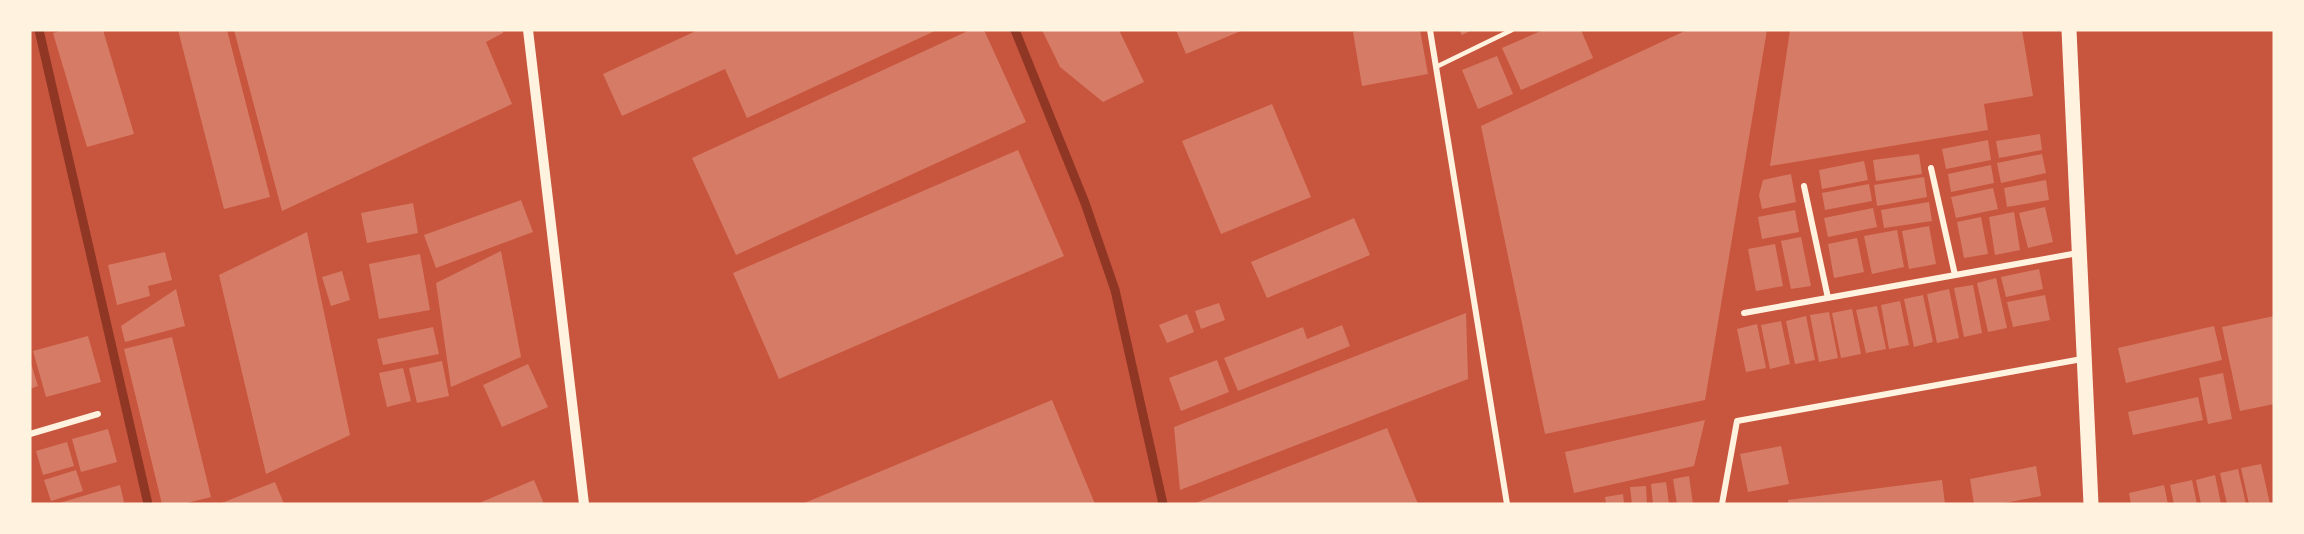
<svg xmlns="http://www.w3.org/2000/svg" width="2304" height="534" viewBox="0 0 2304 534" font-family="Commissioner,sans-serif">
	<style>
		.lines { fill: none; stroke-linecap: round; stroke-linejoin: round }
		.stream { stroke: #8f3625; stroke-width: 9 }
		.building { fill: #d67c66 }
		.service { stroke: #fff3e0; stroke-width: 4.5 }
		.minor { stroke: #fff3e0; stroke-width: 6 }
		.tertiary { stroke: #fff3e0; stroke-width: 10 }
		.primary { stroke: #fff3e0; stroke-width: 15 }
	</style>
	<rect width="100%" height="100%" fill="#c8553d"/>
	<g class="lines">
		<path class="stream" d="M39,30L148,504
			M1015,30L1085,203L1115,290L1163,504"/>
	</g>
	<path class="building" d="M63,30H103L134,134L87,147L53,33Z
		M178,30H227L270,197L224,209Z
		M234,30H503V33L486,42L512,104L282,211Z
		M698,30H937L747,118L725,69L622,116L603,74Z
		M970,30H984L1026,122L736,255L692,158Z
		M1042,30H1119L1144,82L1103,102L1060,67Z
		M1176,30H1243L1186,54Z
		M1365,30H1420L1428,74L1362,86L1353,32Z
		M1459,30H1472L1462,35Z
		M1543,30H1581L1593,58L1521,90L1502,48Z
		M1687,30H1767L1705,400L1545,434L1481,126Z
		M1790,30H2022L2033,96L1984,104L1988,130L1770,166Z
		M1497,56L1513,94L1478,109L1462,70Z
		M1272,104L1311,197L1221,234L1182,141Z
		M2040,134L2042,150L1999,158L1996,141Z
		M1988,140L1991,160L1946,169L1942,149Z
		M1018,150L1064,256L779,379L733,273Z
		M1919,154L1922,174L1876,181L1873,160Z
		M2042,154L2046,173L2001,183L1997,163Z
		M1864,161L1868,180L1822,189L1819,170Z
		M1991,165L1994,183L1951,192L1948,174Z
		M1791,174L1796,202L1762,209L1759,195L1763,180Z
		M1924,177L1927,197L1877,206L1874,185Z
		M2046,180L2049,200L2007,207L2004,188Z
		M1869,184L1872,201L1825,210L1822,193Z
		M1993,188L1998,209L1956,218L1951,197Z
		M521,200L533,232L436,268L424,235Z
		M1929,202L1932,221L1884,228L1881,210Z
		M413,203L418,233L367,243L361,213Z
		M2045,207L2053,242L2028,248L2019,213Z
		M1873,208L1877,227L1828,237L1824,218Z
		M1795,210L1799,232L1762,239L1758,217Z
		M2014,212L2020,250L1995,255L1989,217Z
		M1981,217L1988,254L1964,258L1957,222Z
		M1354,218L1370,255L1267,298L1251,262Z
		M1929,226L1936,264L1909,269L1902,231Z
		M1897,230L1904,267L1872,274L1864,236Z
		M307,232L350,435L266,474L219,275Z
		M1801,237L1811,286L1791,289L1781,241Z
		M1857,238L1864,272L1834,278L1828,244Z
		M1775,244L1783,286L1756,291L1748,249Z
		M501,251L521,357L451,387L436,283Z
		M165,252L172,280L148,286L150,296L117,305L108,265Z
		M420,254L430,310L379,319L369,264Z
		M2039,269L2043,289L2006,297L2001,277Z
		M342,271L350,300L331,306L322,277Z
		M1996,278L2007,328L1988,332L1977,283Z
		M1973,285L1982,333L1964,337L1954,288Z
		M176,289L185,326L125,342L121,326Z
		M1949,289L1959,338L1937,343L1927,294Z
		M1923,295L1933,342L1914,347L1904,299Z
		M2045,295L2050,320L2013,327L2007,302Z
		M1900,301L1909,345L1889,349L1881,305Z
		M1219,303L1225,320L1201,329L1195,311Z
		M1877,306L1886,349L1866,353L1856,310Z
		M1852,309L1861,354L1841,358L1832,313Z
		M1829,312L1838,358L1819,362L1810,315Z
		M1466,313L1468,379L1180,490L1174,427Z
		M1187,314L1194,332L1167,343L1159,325Z
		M1806,316L1815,360L1795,364L1786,321Z
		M2274,316V404L2240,411L2222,327Z
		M1781,321L1790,364L1770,369L1761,325Z
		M1757,324L1766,368L1746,372L1737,329Z
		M1342,325L1350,346L1238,391L1224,358L1303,327L1307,339Z
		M2214,326L2222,360L2126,383L2118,348Z
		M433,327L439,354L383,365L377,339Z
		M88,336L101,382L46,397L33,351Z
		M172,337L211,497L183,504H162L124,349Z
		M30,360L38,386L30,389Z
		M1217,360L1229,392L1181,411L1169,378Z
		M442,361L449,396L417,403L409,368Z
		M528,364L548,407L502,427L483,385Z
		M403,368L411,401L387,407L379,373Z
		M2223,373L2232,419L2208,424L2199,378Z
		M2198,397L2203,420L2133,435L2128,412Z
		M1052,400L1095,504H802Z
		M1705,420L1694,466L1574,493L1565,452Z
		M1387,428L1418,504H1193Z
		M108,429L117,462L81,472L72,439Z
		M67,442L74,466L43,475L36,451Z
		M1781,446L1789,484L1748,492L1740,454Z
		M2261,464L2270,504H2249L2241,468Z
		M2036,466L2041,496L2000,504H1974L1970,479Z
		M2238,469L2246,504H2227L2220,473Z
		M76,470L83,491L51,501L44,480Z
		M2215,475L2221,504H2201L2196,480Z
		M1689,476L1693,504H1677L1673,479Z
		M534,480L544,504H477Z
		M1942,480L1945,504H1788V500Z
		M2192,480L2197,504H2174L2170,485Z
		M275,482L284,504H219Z
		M1666,482L1669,504H1653L1651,484Z
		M120,485L124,502L116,504H56Z
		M2164,485L2168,504H2131L2129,493Z
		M1646,486L1647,504H1632L1630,487Z
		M1623,494L1624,504H1606L1605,497Z"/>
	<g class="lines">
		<path class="service" d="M1436,67L1512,30"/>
		<path class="minor" d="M1430,30L1507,504
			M1931,168L1955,275
			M1804,186L1828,298
			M1744,313L2078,253
			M30,434L98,414
			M1722,504L1737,421L2082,359"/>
		<path class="tertiary" d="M528,30L584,504"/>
		<path class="primary" d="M2069,30L2091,504"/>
	</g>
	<rect width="2304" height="534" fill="none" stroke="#fff3e0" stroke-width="63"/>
</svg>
